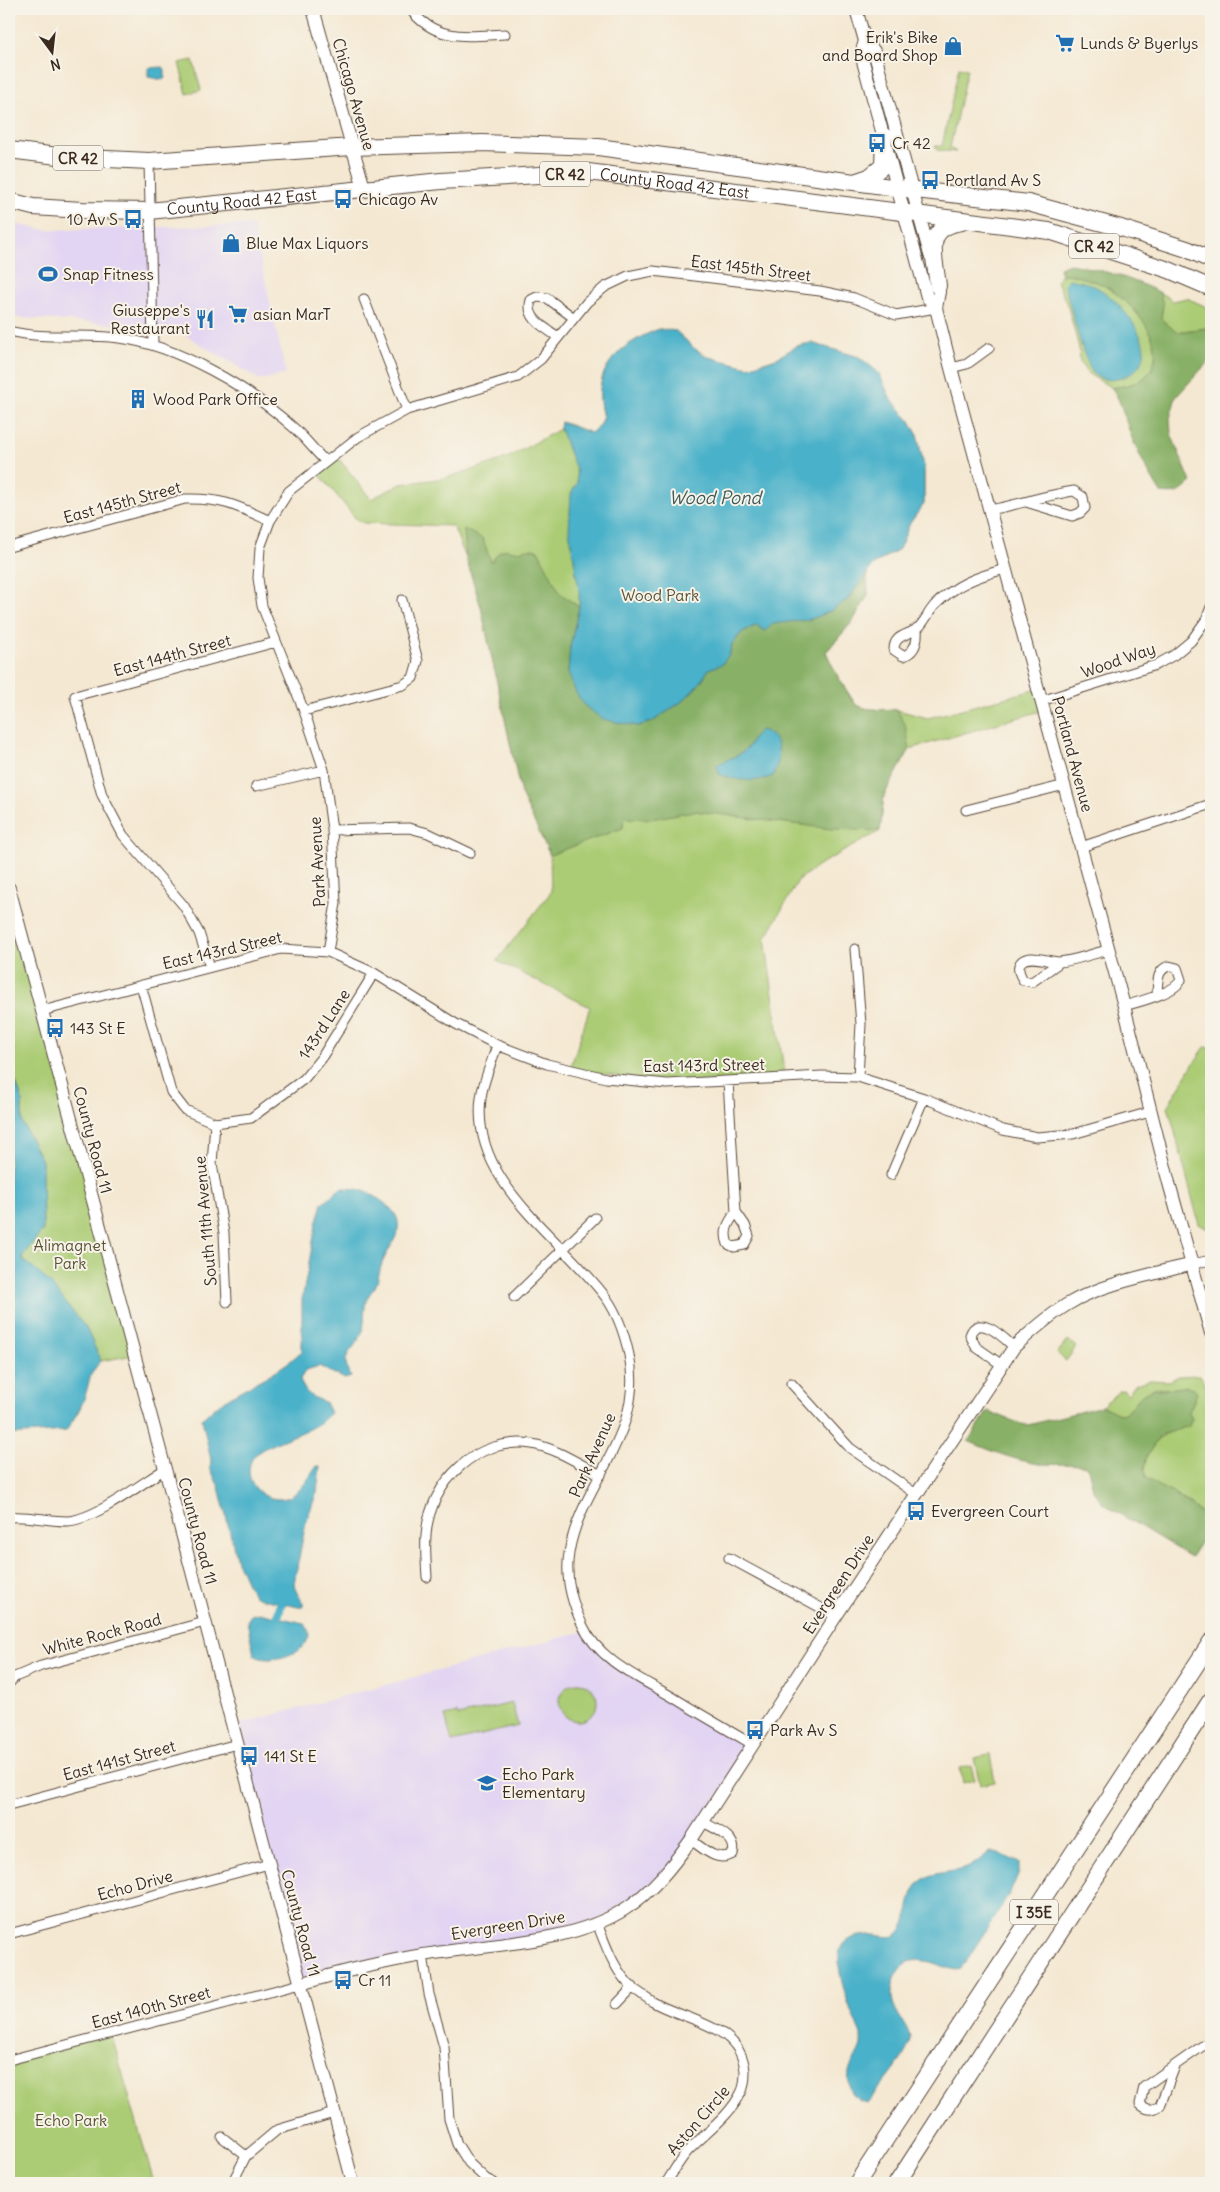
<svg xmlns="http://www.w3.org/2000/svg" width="1220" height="2192" viewBox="0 0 1220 2192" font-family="Delius,sans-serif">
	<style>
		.built { fill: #e2d4f3 }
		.green { fill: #abcc74; stroke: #737b49 }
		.forest { fill: #88b066; stroke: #626d42 }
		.water { fill: #4ab1c9; stroke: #426e74 }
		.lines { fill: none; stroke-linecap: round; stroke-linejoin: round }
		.canal { stroke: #4ab1c9; stroke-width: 9 }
		.street-casing { stroke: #574639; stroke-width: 11 }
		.secondary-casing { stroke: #574639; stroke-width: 14 }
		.highway-casing { stroke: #574639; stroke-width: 18 }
		.street { stroke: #fff; stroke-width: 9 }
		.secondary { stroke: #fff; stroke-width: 12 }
		.highway { stroke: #fff; stroke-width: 16 }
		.labels { text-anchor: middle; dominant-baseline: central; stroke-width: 4; stroke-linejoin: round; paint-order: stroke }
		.shield { fill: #f7f3e8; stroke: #73665b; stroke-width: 1 }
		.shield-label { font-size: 15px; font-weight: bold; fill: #3b2a1e }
		.poi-label { font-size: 16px; fill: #3b2a1e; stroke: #f7f3e8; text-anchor: start }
		.street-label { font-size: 16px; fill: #3b2a1e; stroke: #f7f3e8 }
		.park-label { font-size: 16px; fill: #575234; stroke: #f7f3e8 }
		.water-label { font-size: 18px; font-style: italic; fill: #40595a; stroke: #f7f3e8 }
	</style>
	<rect width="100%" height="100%" fill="#f7f3e8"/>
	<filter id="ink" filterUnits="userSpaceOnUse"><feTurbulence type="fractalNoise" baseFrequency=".02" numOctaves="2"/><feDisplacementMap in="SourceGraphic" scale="10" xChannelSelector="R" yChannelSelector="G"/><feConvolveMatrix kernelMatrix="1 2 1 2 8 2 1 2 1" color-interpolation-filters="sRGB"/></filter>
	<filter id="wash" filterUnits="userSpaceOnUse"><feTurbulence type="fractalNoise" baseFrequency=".0096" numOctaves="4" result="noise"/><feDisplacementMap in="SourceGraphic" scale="20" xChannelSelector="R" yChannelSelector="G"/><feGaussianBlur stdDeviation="1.12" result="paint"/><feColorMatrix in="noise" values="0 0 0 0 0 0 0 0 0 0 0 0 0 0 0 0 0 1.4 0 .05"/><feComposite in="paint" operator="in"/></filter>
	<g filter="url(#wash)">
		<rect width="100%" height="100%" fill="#f4e8d2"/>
		<path class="built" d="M9,223L46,230L253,225L286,374L260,380L174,328L9,317Z
			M586,1631L618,1665L752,1744L671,1867L597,1923L300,1983L233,1726Z"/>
		<path class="green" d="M193,60L201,90L187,94L179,63Z
			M959,67L967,69L950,148L956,152L937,150L935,146H942Z
			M1067,273C1078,277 1093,279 1103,285C1129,300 1174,343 1147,375C1140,384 1123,386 1112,388L1087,373L1080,362L1079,348L1068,307L1057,281L1061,275Z
			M1159,292L1173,301L1187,298L1211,309V330L1207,328L1176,332L1161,319L1163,304Z
			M659,329L676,331L695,349L708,357L748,367L777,358L797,346L811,343L859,357L879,373L890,398L910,421L917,434L924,467V504L910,523L899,549L873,565L867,573L868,595L853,621L826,652L835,672L856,705L868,709L897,710L928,718L1038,689L1044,710L910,749L884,795L880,831L826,861L799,879L765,939L785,1078L667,1084L570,1069L590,1007L497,961L551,892L550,855L521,794L481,607L466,558L453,526L364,523L357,520L315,469L335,454L371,499L401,484L445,478L487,465L509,457L560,429L561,422L591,433L599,426L603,417C590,370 618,345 659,329Z
			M9,888L134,1355L101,1361L86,1328L22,1259L27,1250L43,1230L42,1161L22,1122V1099L9,1064Z
			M1205,1047L1211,1048V1231L1199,1224L1168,1106C1180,1086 1191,1066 1205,1047Z
			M1068,1340L1076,1347L1066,1361L1057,1353Z
			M1200,1375C1219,1402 1211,1490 1211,1526C1202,1513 1188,1501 1173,1493C1165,1489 1154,1486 1147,1478C1140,1470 1146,1457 1151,1449C1159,1436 1165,1432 1181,1429L1190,1407L1196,1399L1173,1389L1154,1388L1142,1395L1126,1413L1119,1414L1102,1406L1119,1391L1124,1390L1128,1394L1136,1384L1149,1380L1169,1381L1179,1376Z
			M559 1702a19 19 0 1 1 38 0a19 19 0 1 1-38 0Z
			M512,1703L518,1726L452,1742L445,1716L457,1713L458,1716Z
			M990,1755L995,1782L980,1785L974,1758Z
			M971,1765L975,1780L963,1783L960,1768Z
			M111,2033L154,2183H9V2060Z"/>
		<path class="forest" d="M1070,264C1103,270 1128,277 1159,292L1163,304L1161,319L1176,332L1207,328L1211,330V344L1208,362L1176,397L1170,418L1171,434L1191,482C1182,493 1175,495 1161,493C1150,475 1140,458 1132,438C1125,421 1122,402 1112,388C1123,386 1139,384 1147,375C1174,345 1128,297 1101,284C1096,281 1089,280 1083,278C1075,276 1069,273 1061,275L1059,268Z
			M464,529L483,539L491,562L500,551L507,549C518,555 525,546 538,550L560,593L579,607L570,647L568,673L620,723L638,726L652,722L684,700L700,683L709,669L722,664L729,655L732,645L742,632L758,625L811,619L847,600L867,573L868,595L853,621L826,652C831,663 849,701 858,706C870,711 885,709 897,710L905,724L910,749L884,795L880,831L831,829L694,811L651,819L624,818L623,828L550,855L521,794L481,607L466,558Z
			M1187,1386L1194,1388L1197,1393L1189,1412L1192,1419L1189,1426L1161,1435L1147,1455L1144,1468L1146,1477L1158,1486L1175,1494L1203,1515L1211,1526L1191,1557L1103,1504L1093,1490L1088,1467C1082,1463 1049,1465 1039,1464C1014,1460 991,1451 968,1441L988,1411L1021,1424L1028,1425L1102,1406L1119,1414L1126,1413L1142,1395L1154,1388L1162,1390Z"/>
		<path class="water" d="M163,67L165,69V78L163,80L148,77V68Z
			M1069,279C1079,281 1090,283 1098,288C1116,298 1151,337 1143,359C1137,376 1108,387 1094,374C1084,364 1070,302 1064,284Z
			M659,329L676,331L695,349L708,357L748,367L777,358L797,346L811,343L859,357L879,373L890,398L910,421L917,434L924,467V504L910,523L899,549L873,565L847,600L830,611L811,619L773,624L765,631L757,625L742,632L732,644L729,655L722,664L709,669L700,683L684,700L652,722L638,726L620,723L603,719L587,708L577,695L568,673L570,647L579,607V590L569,530L571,494L577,483L576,469L560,429L561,422L591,433L599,426L603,417C590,370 618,345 659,329Z
			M761,730C783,736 781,759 773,776C756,783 736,781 719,774L717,765C727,759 738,757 746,749C754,741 751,736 761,730Z
			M9,1064L22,1099V1122L42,1161L43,1230L27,1250L22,1259L49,1282L86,1328L101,1361C87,1377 91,1378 85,1396C81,1409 73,1420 66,1431L9,1435Z
			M341,1188C359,1188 369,1191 383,1202C412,1223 393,1239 383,1261C379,1269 379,1280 375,1287C372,1291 369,1294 367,1299C362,1311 367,1325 360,1337C351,1354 339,1355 351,1377L345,1379L319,1366L306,1370L300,1379C304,1393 312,1398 325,1402L330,1413C313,1436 262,1441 252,1459C240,1482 266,1506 289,1497C302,1491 309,1477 317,1466H320L317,1492L306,1522L294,1583L296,1591L303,1603V1606L298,1607L263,1599L254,1595L248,1586L237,1561L219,1487L210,1468L211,1460L202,1419C228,1391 273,1379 302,1351V1300L316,1225L322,1203Z
			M259,1613L304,1623C306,1626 309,1630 309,1634C309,1653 269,1666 254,1655L247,1621L251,1615Z
			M990,1852L999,1853L1019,1863V1872L1010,1893L961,1969C951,1974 929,1955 909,1962C903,1965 897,1973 895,1979C883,2010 910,2021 910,2040C909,2055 877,2091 867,2103C852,2101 847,2085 849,2072C852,2057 863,2055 861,2035C853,2016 828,1959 844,1943C851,1936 865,1935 873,1935C881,1935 893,1940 899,1933C910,1923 907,1903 914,1890C925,1870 946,1874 964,1869C974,1866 982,1857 990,1852Z"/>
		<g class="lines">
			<path class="canal" d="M278,1616L281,1603"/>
		</g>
	</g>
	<g filter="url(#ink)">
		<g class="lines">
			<g class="street-casing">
				<path id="street" d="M410,9C436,42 466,36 505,34
					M149,161L153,344
					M364,299L407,410
					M9,331C45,340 83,333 119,338C177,345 250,388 294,428C305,438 314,450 325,461
					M558,337C546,328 525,319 531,300L537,297L547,298L574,318
					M951,368L967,364L989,348
					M989,510C1018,505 1045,495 1074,491L1083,497L1085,508L1080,513L1072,516L1026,502
					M9,547L185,499C223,498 237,506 270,521
					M917,628C918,640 916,652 903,656L894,650C894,634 908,636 918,628C924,623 928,613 934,606C956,584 976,577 1005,569
					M1041,701L1156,665L1174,655L1191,641L1206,620L1211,607
					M304,711L403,685L413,678L418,661L402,600
					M256,786L324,770
					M966,810L1065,785
					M332,830L409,828L428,833L470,853
					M1081,847L1211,804
					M855,949L861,1024L858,1077
					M328,952L336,903L332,830L324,770L304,711L262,606L258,578L260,548L270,521L289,491L358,437L407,410L518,377L541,359L587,302L605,287L628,276L653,271L820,291L854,298L896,315L936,308
					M1060,962L1032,982L1023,980C1020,975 1016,968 1021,962C1029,953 1049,962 1059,962C1075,961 1093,953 1109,950
					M210,967L199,933L184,906L123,835L102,795L75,696L276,642
					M141,985L171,1092L185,1110L215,1123
					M1124,1006C1138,1002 1175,993 1181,980L1177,968L1169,966C1156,970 1158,983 1157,995
					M42,1011L281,949L328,952L374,973L456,1024L497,1045L547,1064L606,1078L667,1084L822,1076L858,1077L924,1098L1003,1130L1037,1137L1073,1134L1150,1112
					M497,1045C492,1062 483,1081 481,1098C470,1184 563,1238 607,1299C618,1315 625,1336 629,1355C646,1434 580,1483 569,1553C565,1577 572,1603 582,1624C598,1661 642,1679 674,1698C700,1714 726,1729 752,1744
					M728,1081L736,1212C728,1223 723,1231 728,1244L734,1247L744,1245L749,1236L745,1225L736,1212
					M215,1123L251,1118L304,1079L322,1057L374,973
					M215,1123L212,1164L224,1233L227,1302
					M891,1175L924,1098
					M1193,1264L1211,1260
					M514,1297L595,1218
					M1002,1365L976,1347L970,1335C978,1312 1004,1338 1014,1347
					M791,1383L850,1448L916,1494
					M9,1517C29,1515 47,1521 67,1521C94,1520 141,1484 165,1469
					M729,1558L836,1616
					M427,1577C426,1563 425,1548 426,1535C430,1482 477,1436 532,1444C556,1448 579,1464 601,1475
					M9,1683L15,1677L41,1666L205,1622
					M9,1805L237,1744
					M691,1840C704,1849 717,1863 733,1854C738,1837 715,1829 703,1822
					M597,1923C606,1946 615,1973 634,1989C640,1993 647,1998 653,2002C685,2021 741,2024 745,2071C745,2078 745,2086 741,2093C729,2117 705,2133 687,2152C679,2161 673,2173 666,2183
					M9,1934L269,1864
					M423,1955L429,1994L444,2047L449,2119L457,2144L469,2163L486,2179L494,2183
					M617,2004L633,1987
					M9,2060L300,1984
					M1175,2066L1160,2106C1151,2111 1147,2110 1140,2104L1144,2087L1211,2040
					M222,2137L246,2156
					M232,2183L246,2156L277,2130L334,2113"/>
			</g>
			<g class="secondary-casing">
				<path id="secondary" d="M313,9L364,188
					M856,9L865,41L874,51L930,255
					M865,41L861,54L927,297L936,308
					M936,277L939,292L936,308L951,368L1124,1006L1169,1183L1211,1333
					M9,888L165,1469L353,2183
					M300,1984C341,1972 381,1962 423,1955C486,1944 571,1944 625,1909C653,1891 672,1866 691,1840L836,1616L1014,1347C1031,1332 1048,1316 1068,1304C1103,1283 1154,1274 1193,1264"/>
			</g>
			<g class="highway-casing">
				<g id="highway">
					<path d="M9,150L66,157L149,161L352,147L482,143L598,147L898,188L1028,203L1121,228L1187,249L1211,260"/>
					<path d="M857,181L869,177L883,166L884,136"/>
					<path id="s1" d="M9,201L33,207L82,210L149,211L441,181L588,172L1049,231L1169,270L1211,288"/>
					<path d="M938,286C935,256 922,227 962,222"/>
					<path d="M857,2183L1211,1642"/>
					<path d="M897,2183L1211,1700"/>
				</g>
			</g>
			<use href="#street" class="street"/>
			<use href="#secondary" class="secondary"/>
			<use href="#highway" class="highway"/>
		</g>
	</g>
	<defs>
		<g id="supermarket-bare" transform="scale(1.5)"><path d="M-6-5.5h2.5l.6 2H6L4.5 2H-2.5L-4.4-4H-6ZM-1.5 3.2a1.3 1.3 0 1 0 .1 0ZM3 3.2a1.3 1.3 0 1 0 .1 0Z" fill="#1f6fb2" stroke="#f7f3e8" stroke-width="2.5" paint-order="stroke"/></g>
		<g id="shop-bare" transform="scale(1.5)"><path d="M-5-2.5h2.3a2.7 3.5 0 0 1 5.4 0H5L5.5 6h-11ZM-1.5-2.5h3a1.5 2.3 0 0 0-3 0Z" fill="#1f6fb2" stroke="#f7f3e8" stroke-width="2.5" paint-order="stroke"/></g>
		<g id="bus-bare" transform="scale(1.5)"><path d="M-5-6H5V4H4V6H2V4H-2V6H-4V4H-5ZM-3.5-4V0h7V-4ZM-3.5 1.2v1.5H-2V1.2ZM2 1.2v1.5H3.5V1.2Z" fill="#1f6fb2" stroke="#f7f3e8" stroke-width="2.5" paint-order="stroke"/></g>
		<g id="stadium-bare" transform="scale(1.5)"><path d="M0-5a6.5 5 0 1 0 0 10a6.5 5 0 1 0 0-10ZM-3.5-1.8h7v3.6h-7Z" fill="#1f6fb2" stroke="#f7f3e8" stroke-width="2.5" paint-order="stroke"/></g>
		<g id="restaurant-bare" transform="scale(1.5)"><path d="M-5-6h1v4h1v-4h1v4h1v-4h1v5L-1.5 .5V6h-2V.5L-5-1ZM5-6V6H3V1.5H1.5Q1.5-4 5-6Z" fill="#1f6fb2" stroke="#f7f3e8" stroke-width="2.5" paint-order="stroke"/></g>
		<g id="building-bare" transform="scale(1.5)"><path d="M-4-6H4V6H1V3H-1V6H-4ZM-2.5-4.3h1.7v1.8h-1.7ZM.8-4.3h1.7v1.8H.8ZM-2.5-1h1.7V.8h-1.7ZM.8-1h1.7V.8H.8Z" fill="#1f6fb2" stroke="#f7f3e8" stroke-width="2.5" paint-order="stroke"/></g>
		<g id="school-bare" transform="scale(1.5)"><path d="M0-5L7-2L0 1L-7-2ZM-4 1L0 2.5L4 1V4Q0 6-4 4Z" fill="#1f6fb2" stroke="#f7f3e8" stroke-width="2.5" paint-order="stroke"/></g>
	</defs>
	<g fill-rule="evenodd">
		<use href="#supermarket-bare" x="1065" y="43"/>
		<use href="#shop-bare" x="953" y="46"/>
		<use href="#bus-bare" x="877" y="143"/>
		<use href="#bus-bare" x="930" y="180"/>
		<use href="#bus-bare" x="343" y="199"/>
		<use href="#bus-bare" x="133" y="219"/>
		<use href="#shop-bare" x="231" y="243"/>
		<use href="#stadium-bare" x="48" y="274"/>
		<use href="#supermarket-bare" x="238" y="314"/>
		<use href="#restaurant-bare" x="205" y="319"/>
		<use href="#building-bare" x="138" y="399"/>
		<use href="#bus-bare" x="55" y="1028"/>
		<use href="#bus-bare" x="916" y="1511"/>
		<use href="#bus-bare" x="755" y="1730"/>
		<use href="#bus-bare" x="249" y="1756"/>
		<use href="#school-bare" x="487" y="1783"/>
		<use href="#bus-bare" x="343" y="1980"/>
	</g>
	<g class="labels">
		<g class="shield">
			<rect x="53" y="145.5" width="50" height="25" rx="4"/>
			<rect x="540" y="161.5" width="50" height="25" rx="4"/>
			<rect x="1069" y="233.5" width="50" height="25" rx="4"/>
			<rect x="1010" y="1899.5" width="48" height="25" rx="4"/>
		</g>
		<g class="shield-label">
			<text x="78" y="158">CR 42</text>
			<text x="565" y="174">CR 42</text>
			<text x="1094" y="246">CR 42</text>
			<text x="1034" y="1912">I 35E</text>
		</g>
		<g class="poi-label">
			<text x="938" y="37" text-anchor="end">Erik's Bike<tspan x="938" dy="18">and Board Shop</tspan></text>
			<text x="1080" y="43">Lunds &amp; Byerlys</text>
			<text x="892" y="143">Cr 42</text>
			<text x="945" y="180">Portland Av S</text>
			<text x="358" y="199">Chicago Av</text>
			<text x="118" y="219" text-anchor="end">10 Av S</text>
			<text x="246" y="243">Blue Max Liquors</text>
			<text x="63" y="274">Snap Fitness</text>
			<text x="190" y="310" text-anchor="end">Giuseppe's<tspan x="190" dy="18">Restaurant</tspan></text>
			<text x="253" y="314">asian MarT</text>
			<text x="153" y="399">Wood Park Office</text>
			<text x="70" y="1028">143 St E</text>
			<text x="931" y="1511">Evergreen Court</text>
			<text x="770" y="1730">Park Av S</text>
			<text x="264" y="1756">141 St E</text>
			<text x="502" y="1774">Echo Park<tspan x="502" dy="18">Elementary</tspan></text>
			<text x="358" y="1980">Cr 11</text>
		</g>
		<g class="street-label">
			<text transform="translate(354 94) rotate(74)">Chicago Avenue</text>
			<text stroke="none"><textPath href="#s1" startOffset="669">County Road 42 East</textPath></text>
			<text stroke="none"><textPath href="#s1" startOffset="234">County Road 42 East</textPath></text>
			<text transform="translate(751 268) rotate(7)">East 145th Street</text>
			<text transform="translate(122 502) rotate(-15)">East 145th Street</text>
			<text transform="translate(172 655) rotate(-15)">East 144th Street</text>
			<text transform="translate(1118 660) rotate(-19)">Wood Way</text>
			<text transform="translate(1073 754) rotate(75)">Portland Avenue</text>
			<text transform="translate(317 862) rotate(-93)">Park Avenue</text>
			<text transform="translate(222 950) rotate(-13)">East 143rd Street</text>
			<text transform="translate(324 1024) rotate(-57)">143rd Lane</text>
			<text transform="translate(704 1065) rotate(-1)">East 143rd Street</text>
			<text transform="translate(93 1140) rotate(75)">County Road 11</text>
			<text transform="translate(205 1221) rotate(-95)">South 11th Avenue</text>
			<text transform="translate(592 1455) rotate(-66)">Park Avenue</text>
			<text transform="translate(198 1531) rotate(75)">County Road 11</text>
			<text transform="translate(838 1584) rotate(-57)">Evergreen Drive</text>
			<text transform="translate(102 1634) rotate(-15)">White Rock Road</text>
			<text transform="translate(119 1760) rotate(-15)">East 141st Street</text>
			<text transform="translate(135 1885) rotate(-15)">Echo Drive</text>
			<text transform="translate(301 1923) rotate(75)">County Road 11</text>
			<text transform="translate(508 1925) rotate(-9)">Evergreen Drive</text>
			<text transform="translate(151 2007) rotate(-15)">East 140th Street</text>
			<text transform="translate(698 2120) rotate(-49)">Aston Circle</text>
		</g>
		<g class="park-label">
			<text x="660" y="595">Wood Park</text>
			<text x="70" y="1245">Alimagnet<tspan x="70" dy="18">Park</tspan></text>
			<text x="71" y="2120">Echo Park</text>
		</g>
		<g class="water-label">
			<text x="715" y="497">Wood Pond</text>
		</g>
	</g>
	<rect width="1220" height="2192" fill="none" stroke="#f7f3e8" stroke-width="30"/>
	<g transform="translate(52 52) rotate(165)" stroke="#f7f3e8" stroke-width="4" paint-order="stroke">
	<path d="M0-4L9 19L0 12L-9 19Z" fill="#3b2a1e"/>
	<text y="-8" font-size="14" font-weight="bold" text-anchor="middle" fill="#3b2a1e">N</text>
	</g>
</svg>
